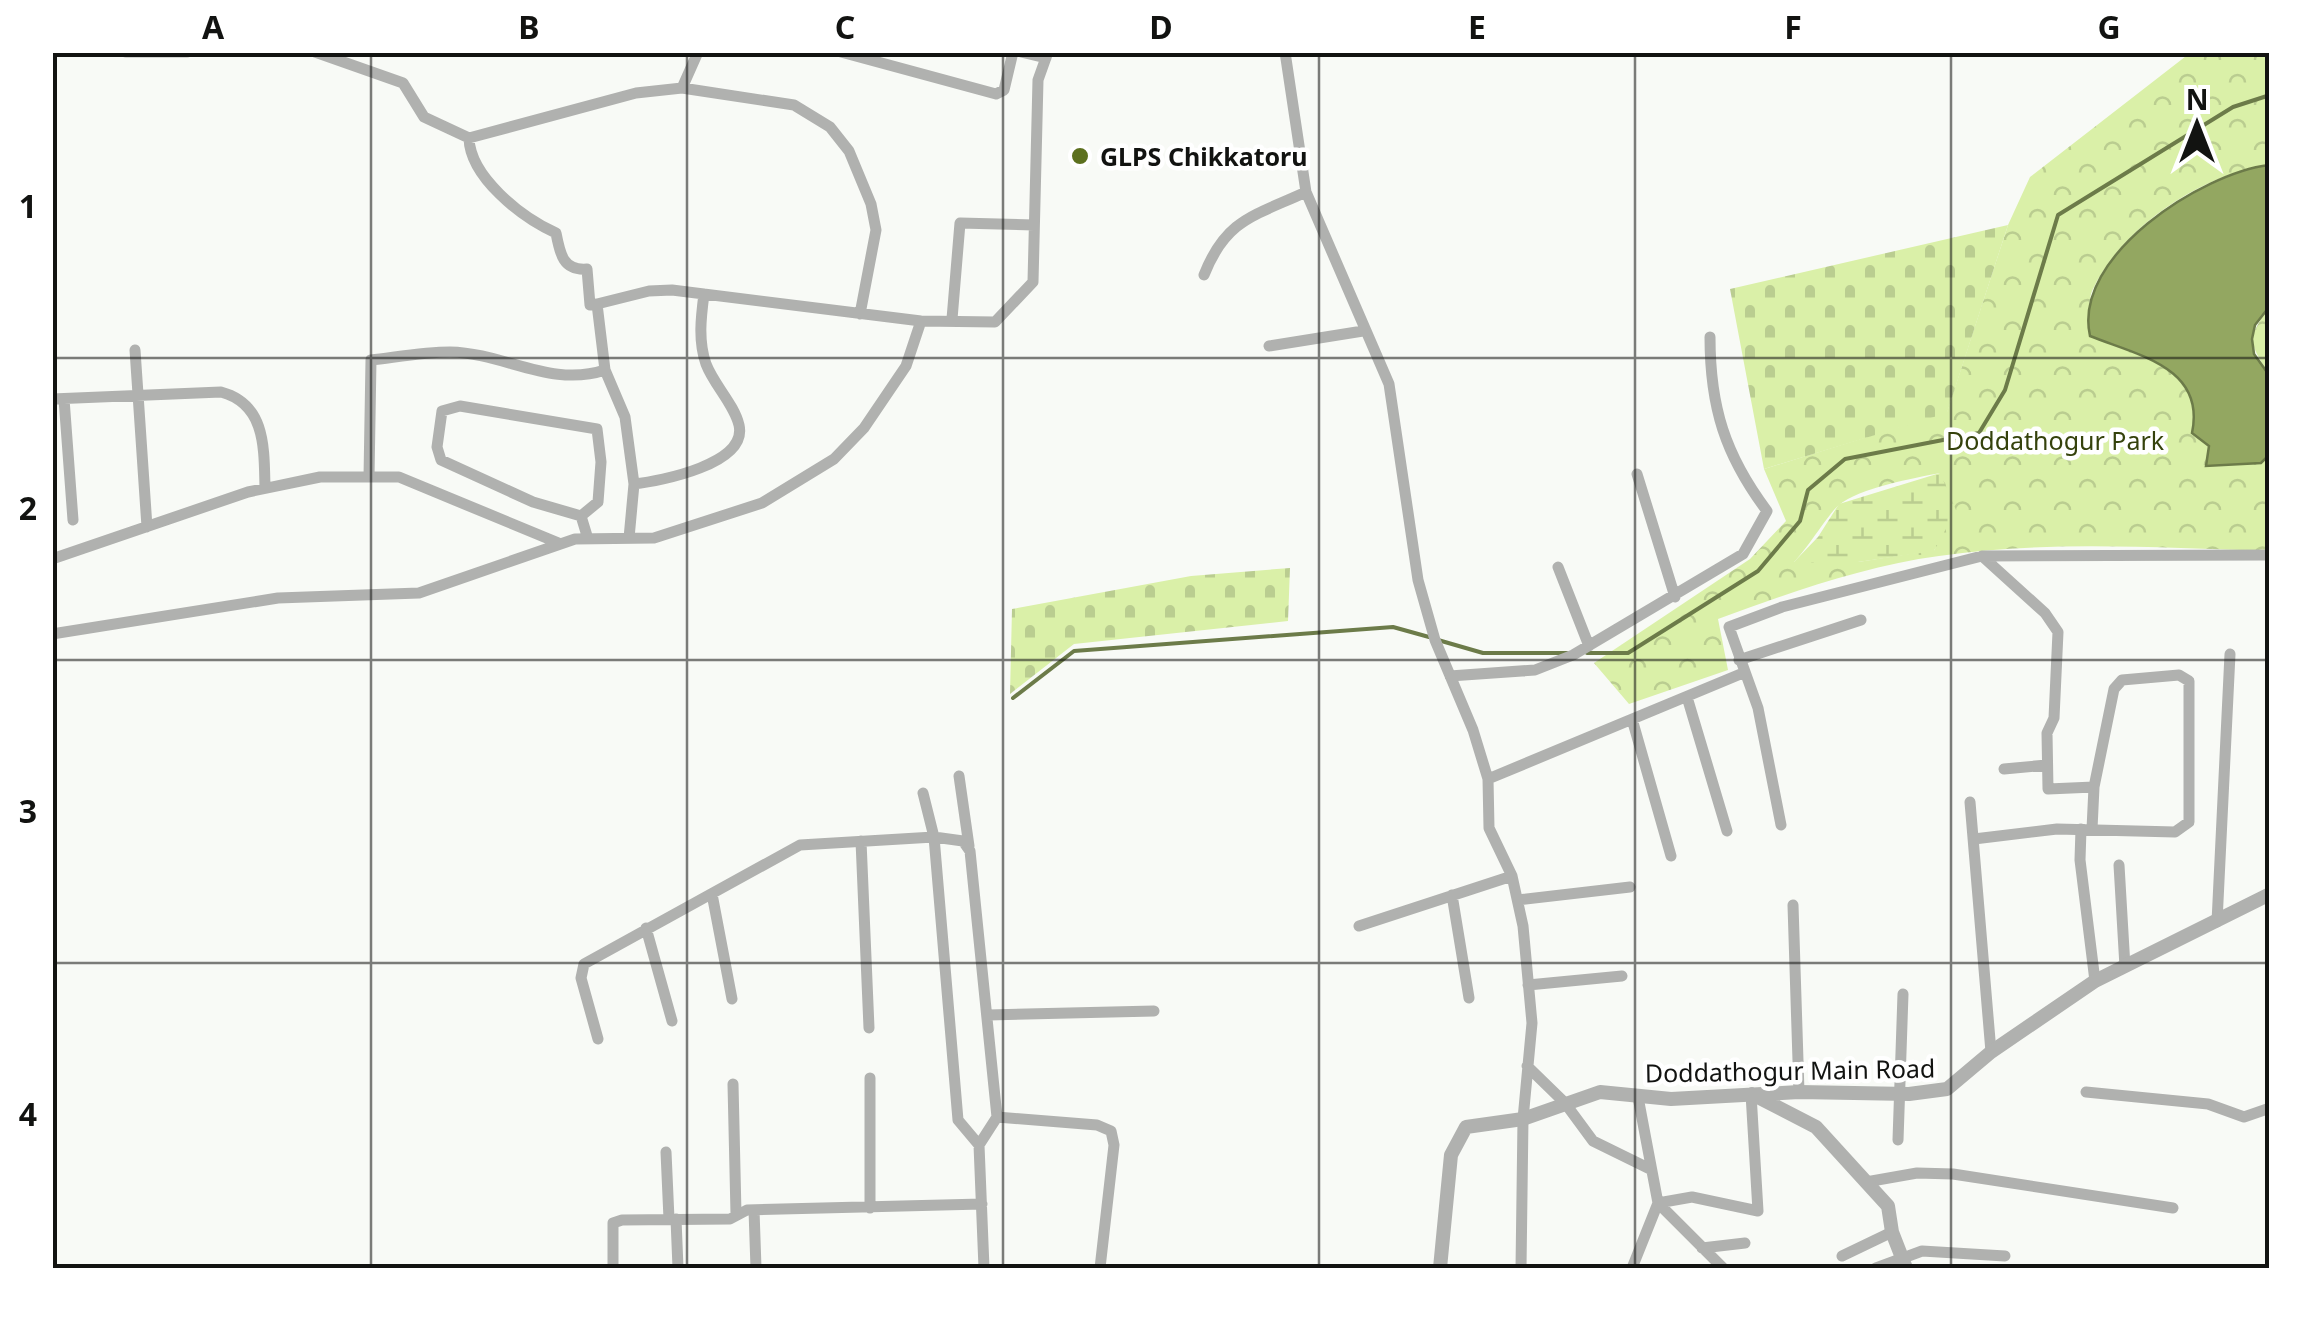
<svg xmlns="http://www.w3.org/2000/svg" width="2322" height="1321" viewBox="0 0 2322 1321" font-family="'Noto Sans',sans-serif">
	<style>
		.forest { fill: url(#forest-crowns); fill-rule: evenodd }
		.wetland { fill: url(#wetland-marsh) }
		.cemetery { fill: url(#cemetery-stones) }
		.water { fill: #93a761; stroke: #6c7b49; stroke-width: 2.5 }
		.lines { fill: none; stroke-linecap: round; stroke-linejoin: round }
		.stream { stroke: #6c7b49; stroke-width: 4 }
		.minor { stroke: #b0b1af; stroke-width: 11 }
		.tertiary { stroke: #b0b1af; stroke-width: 14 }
		.grid { fill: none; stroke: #121311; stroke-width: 2.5; stroke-opacity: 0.55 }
		.poi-dot { fill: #5c701e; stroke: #fff; stroke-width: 4 }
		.labels { text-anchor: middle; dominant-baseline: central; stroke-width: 9; stroke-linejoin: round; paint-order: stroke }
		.poi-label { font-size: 25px; font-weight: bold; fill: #121311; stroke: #fff; text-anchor: start }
		.park-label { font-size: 25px; fill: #35420c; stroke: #fff }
		.street-label { font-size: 25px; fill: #121311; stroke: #fff }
		.neatline { fill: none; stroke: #121311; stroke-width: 4 }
		.grid-label { font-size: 32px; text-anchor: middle; font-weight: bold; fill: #121311 }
	</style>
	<defs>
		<pattern id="forest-crowns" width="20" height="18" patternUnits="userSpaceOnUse" patternTransform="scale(2.5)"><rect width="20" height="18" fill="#daf0a8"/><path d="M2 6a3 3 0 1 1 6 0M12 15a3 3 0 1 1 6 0" fill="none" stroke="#bacd90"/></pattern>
		<pattern id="wetland-marsh" width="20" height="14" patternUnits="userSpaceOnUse" patternTransform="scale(2.5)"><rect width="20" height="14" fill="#daf0a8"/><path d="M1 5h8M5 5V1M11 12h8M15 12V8" fill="none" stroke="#bacd90"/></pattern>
		<pattern id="cemetery-stones" width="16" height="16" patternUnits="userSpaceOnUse" patternTransform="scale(2.5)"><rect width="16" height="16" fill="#daf0a8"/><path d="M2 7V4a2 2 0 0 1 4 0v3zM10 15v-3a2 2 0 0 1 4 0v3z" fill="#bacd90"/></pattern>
	</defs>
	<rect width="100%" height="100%" fill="#f8faf6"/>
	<path class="forest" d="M2190,53H2269V165C2204,173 2122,227 2093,289C2087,301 2090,321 2090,336C2137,355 2206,366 2192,433L2209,446L2207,465L2261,463L2269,455V551C2161,548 2047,540 1939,556C1864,566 1789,593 1718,619L1728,670L1629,704L1594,663L1750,559L1786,521L1764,469L1947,412L2008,225L2030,177ZM1940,473L1935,550L1858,562H1794C1808,548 1829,513 1839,505C1859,488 1915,478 1940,473Z
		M2269,307V375C2249,341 2246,341 2269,307Z"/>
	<path class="wetland" d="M1940,473L1956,510L1934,551L1858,562L1793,563L1818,537L1839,504Z"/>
	<path class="cemetery" d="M2008,225L1947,413L1764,469L1730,289Z
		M1290,568L1288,621L1074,644L1010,694L1012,609L1191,576Z"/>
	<path class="water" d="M2269,165V307L2255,325L2252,339L2254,354L2269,375V455L2261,463L2206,466L2209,446L2192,433C2206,367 2137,355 2090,336C2072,256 2202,173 2269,165Z"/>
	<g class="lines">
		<path class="stream" d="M1438,640L1483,653H1567
			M1587,653H1628L1758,571L1800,521L1808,490L1845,459L1979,433L2005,390L2058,215L2233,107L2270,95
			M1013,698L1074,651L1393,627L1429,637"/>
		<path class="minor" d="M126,52H187
			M315,52L403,83L424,117L469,138L636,93L682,88L794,105L830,127L849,151L871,204L876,230L860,314
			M841,52L996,94L1004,90L1013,52
			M1021,52L1046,58
			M1285,52L1306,192L1389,384L1418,580L1435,640L1473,730L1488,779L1489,828L1512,876L1523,926L1532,1023L1523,1119L1521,1268
			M682,88L698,52
			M469,138C470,177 521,217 556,233C560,254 563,271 587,269L590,305L597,304L605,370L625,417L634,484
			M1204,275C1226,219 1254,216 1306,192
			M597,304L649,291L672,290L921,321L995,322L1033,282L1038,80L1048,52
			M952,319L960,223L1034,225
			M1269,346L1363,331
			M135,350L147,527
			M52,399L221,392C266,404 264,448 265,488
			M64,399L73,520
			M1637,474L1675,597
			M369,477L371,360C397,357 424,352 450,352C505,353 551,388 605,370
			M581,516L598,502L601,462L597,429L460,406L442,411L437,447L441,460L533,502L581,516L588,539
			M629,538L634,484C661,481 748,464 739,425C734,404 714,385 706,364C698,341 701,317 704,294
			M1982,556L2045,613L2058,632L2054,718L2047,733L2048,789L2094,787
			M52,559L248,492L320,477H399L561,544
			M1558,567L1589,646
			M52,634L278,598L419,593L575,539L654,538L762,503L834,459L864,428L906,366L921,321
			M1739,660L1861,620
			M1450,676L1535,670L1573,655L1743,554L1767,511C1725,455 1710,407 1710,337
			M1687,697L1727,831
			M1632,719L1671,856
			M2004,769L2047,765
			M959,776L969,846
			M1488,779L1743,673
			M923,793L934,837L963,841L970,851L997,1117L979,1145
			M1970,802L1991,1052
			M1781,825L1758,708L1729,627L1782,607L1982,556L2270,555
			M2081,829L2080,860L2095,981
			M1974,839L2057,829L2175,832L2189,822V681L2179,675L2122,680L2114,689L2094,787L2092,829
			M861,841L869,1028
			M2119,865L2125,967
			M712,894L732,999
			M1452,895L1469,998
			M1518,900L1630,887
			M1793,905L1799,1092
			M2217,922L2230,654
			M1359,926L1512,876
			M646,928L672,1021
			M1528,985L1622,976
			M988,1015L1154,1011
			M598,1039L581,978L584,964L800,845L934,837L958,1120L979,1145L984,1268
			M1527,1066L1565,1103L1593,1141L1650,1169
			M870,1078V1208
			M733,1084L736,1214
			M2086,1092L2208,1104L2244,1117L2270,1108
			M1638,1097L1658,1203L1723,1268
			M997,1117L1097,1125L1111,1131L1114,1145L1100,1268
			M1898,1140L1903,994
			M666,1152L669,1219
			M1866,1182L1917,1173L1953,1174L2173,1208
			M754,1210L756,1268
			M676,1219L678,1268
			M1702,1248L1745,1243
			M1842,1256L1892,1232
			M613,1268V1223L622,1220L730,1219L747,1210L982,1204
			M1632,1268L1658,1203L1692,1197L1758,1211L1751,1094
			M1876,1268L1922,1251L2005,1256"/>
		<path class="tertiary" d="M1752,1094L1816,1127L1888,1206L1892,1232L1906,1268
			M1440,1268L1451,1155L1466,1127L1523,1119L1600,1092L1671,1099L1799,1092L1909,1094L1947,1089L1991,1052L2095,981L2270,894"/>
	</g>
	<path class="grid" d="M371,52V1268M687,52V1268M1003,52V1268M1319,52V1268M1635,52V1268M1951,52V1268M52,358H2270M52,660H2270M52,963H2270"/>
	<circle class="poi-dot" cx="1080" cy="156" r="10"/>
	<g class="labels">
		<g class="poi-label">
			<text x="1100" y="156">GLPS Chikkatoru</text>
		</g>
		<g class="park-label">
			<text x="2055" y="440">Doddathogur Park</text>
		</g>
		<g class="street-label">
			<text transform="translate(1790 1070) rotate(-1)">Doddathogur Main Road</text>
		</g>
	</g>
	<rect width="2322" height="1321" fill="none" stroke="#ffffff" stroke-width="110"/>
	<g transform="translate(2197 125)" stroke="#ffffff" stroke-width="8" paint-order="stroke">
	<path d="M0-8L18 38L0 25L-18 38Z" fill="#121311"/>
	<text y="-15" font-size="28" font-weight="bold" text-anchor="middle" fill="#121311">N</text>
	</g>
	<rect x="55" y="55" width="2212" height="1211" class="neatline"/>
	<g class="grid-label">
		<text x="213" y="39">A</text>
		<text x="529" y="39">B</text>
		<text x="845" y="39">C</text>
		<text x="1161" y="39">D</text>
		<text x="1477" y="39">E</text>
		<text x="1793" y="39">F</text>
		<text x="2109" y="39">G</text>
		<text x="28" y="218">1</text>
		<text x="28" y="520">2</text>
		<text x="28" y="823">3</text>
		<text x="28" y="1126">4</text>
	</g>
</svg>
